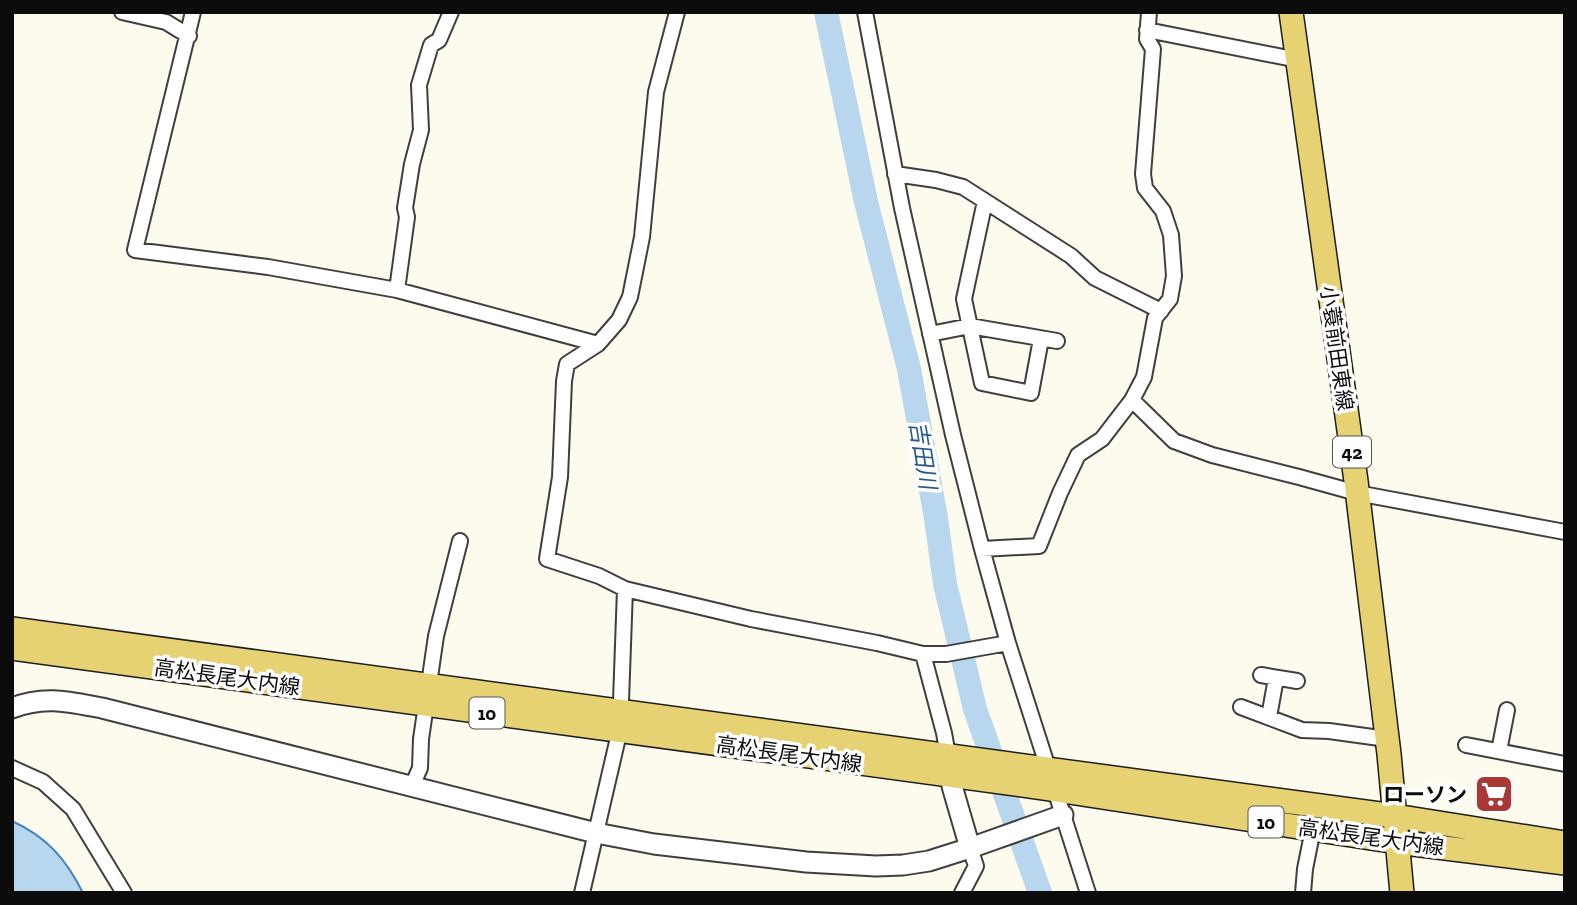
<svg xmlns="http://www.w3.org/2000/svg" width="1577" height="905" viewBox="0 0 1577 905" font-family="'Zilla Slab','Noto Sans JP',serif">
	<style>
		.water { fill: #b8d6ee; stroke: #4986bb; stroke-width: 2 }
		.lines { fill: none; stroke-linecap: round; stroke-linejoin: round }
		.river { stroke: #b8d6ee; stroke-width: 24 }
		.minor-casing { stroke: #3f3f3f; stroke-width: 18 }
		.tertiary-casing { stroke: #3f3f3f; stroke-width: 23 }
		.primary-casing { stroke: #1d1d1d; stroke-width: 26 }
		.minor { stroke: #fff; stroke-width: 14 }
		.tertiary { stroke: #fff; stroke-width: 19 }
		.primary { stroke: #e6d273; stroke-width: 23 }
		.labels { text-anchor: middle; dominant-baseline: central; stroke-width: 7; stroke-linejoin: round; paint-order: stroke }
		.shield { fill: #fff; stroke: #555; stroke-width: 2 }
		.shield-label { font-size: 19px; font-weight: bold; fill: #0c0c0c }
		.street-label { font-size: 21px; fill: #0c0c0c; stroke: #fff }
		.poi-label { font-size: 21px; font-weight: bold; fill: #0c0c0c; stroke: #fff; text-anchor: end }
		.water-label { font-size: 23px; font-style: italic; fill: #26598d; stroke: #fff }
	</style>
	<rect width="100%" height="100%" fill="#fdfbed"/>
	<path class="water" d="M12,821C47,837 66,859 83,893H12Z"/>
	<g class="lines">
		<path class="river" d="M826,12L866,202L909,369L936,518L945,584L975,709L1040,893"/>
		<g class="minor-casing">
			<path id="minor" d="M122,12L166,22L189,36
				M193,12L135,250L268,267L397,290L598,344
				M677,12L656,92L642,237L630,297L619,320L598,344L567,364L564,381L560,477L547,559L599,576L625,589L751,619L877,643L923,654H946L1008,643
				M865,12L902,208L953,435L982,549L1008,643L1088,893
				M1147,30L1298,60
				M895,174L936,180L963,187L1071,256L1095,278L1161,311
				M985,201L964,299L982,383L1031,393L1041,339
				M397,290L407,217L405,208L412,164L421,130L419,85L431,45L439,40L451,12
				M930,334L970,326L1057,341
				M1132,400L1174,441L1212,455L1299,477L1357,493L1565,532
				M982,549L1039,546L1060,493L1078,455L1102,439L1132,400L1144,377L1155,318L1170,299L1174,276L1171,235L1163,211L1145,188L1143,174L1153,49L1147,39L1149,12
				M923,654L944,733L949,761
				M1261,675L1297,681
				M1241,707L1302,730L1329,731L1387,739
				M1269,717L1276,678
				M1466,745L1565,764
				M1499,751L1507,710
				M12,768L43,782L73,809L124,893
				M412,786L420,768L421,739L436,636L460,541
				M582,893L617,742L621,701L625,589
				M962,893L976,866L970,848
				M1303,893L1305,869L1313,829"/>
		</g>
		<g class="tertiary-casing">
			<path id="tertiary" d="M12,708C45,695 70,702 102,708L596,833L654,844L806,862L876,866L903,865L929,861L970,848L1063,815
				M951,776L952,786L970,848"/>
		</g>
		<g class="primary-casing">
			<path id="primary" d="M1291,12L1356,481L1389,754L1402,893
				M12,629L1395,816L1565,843
				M12,648L1044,788L1397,842L1565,863"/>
		</g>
		<use href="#minor" class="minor"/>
		<use href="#tertiary" class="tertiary"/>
		<use href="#primary" class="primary"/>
	</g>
	<defs>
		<g id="supermarket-square" transform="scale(2.0125)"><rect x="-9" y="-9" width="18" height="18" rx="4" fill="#a93936" stroke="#fff"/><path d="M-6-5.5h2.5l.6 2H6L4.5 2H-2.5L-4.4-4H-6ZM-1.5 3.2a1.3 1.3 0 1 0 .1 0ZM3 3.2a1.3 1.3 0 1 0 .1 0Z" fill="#fff"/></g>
	</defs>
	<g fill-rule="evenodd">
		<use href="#supermarket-square" x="1494" y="794"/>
	</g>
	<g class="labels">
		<g class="shield">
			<rect x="1333" y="436.5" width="38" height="31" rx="5"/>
			<rect x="469.5" y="697.5" width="35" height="31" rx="5"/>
			<rect x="1248.5" y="806.5" width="35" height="31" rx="5"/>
		</g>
		<g class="shield-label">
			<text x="1352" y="452">42</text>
			<text x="487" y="713">10</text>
			<text x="1266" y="822">10</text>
		</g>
		<g class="street-label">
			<text transform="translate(1337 348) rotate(82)">小蓑前田東線</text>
			<text transform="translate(227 677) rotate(8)">高松長尾大内線</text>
			<text transform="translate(789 754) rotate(8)">高松長尾大内線</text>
			<text transform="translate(1371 837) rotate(8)">高松長尾大内線</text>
		</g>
		<g class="poi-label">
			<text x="1467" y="794">ローソン</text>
		</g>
		<g class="water-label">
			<text transform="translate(923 455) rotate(81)">吉田川</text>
		</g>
	</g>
	<rect width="1577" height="905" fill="none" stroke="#0c0c0c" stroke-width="28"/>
</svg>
